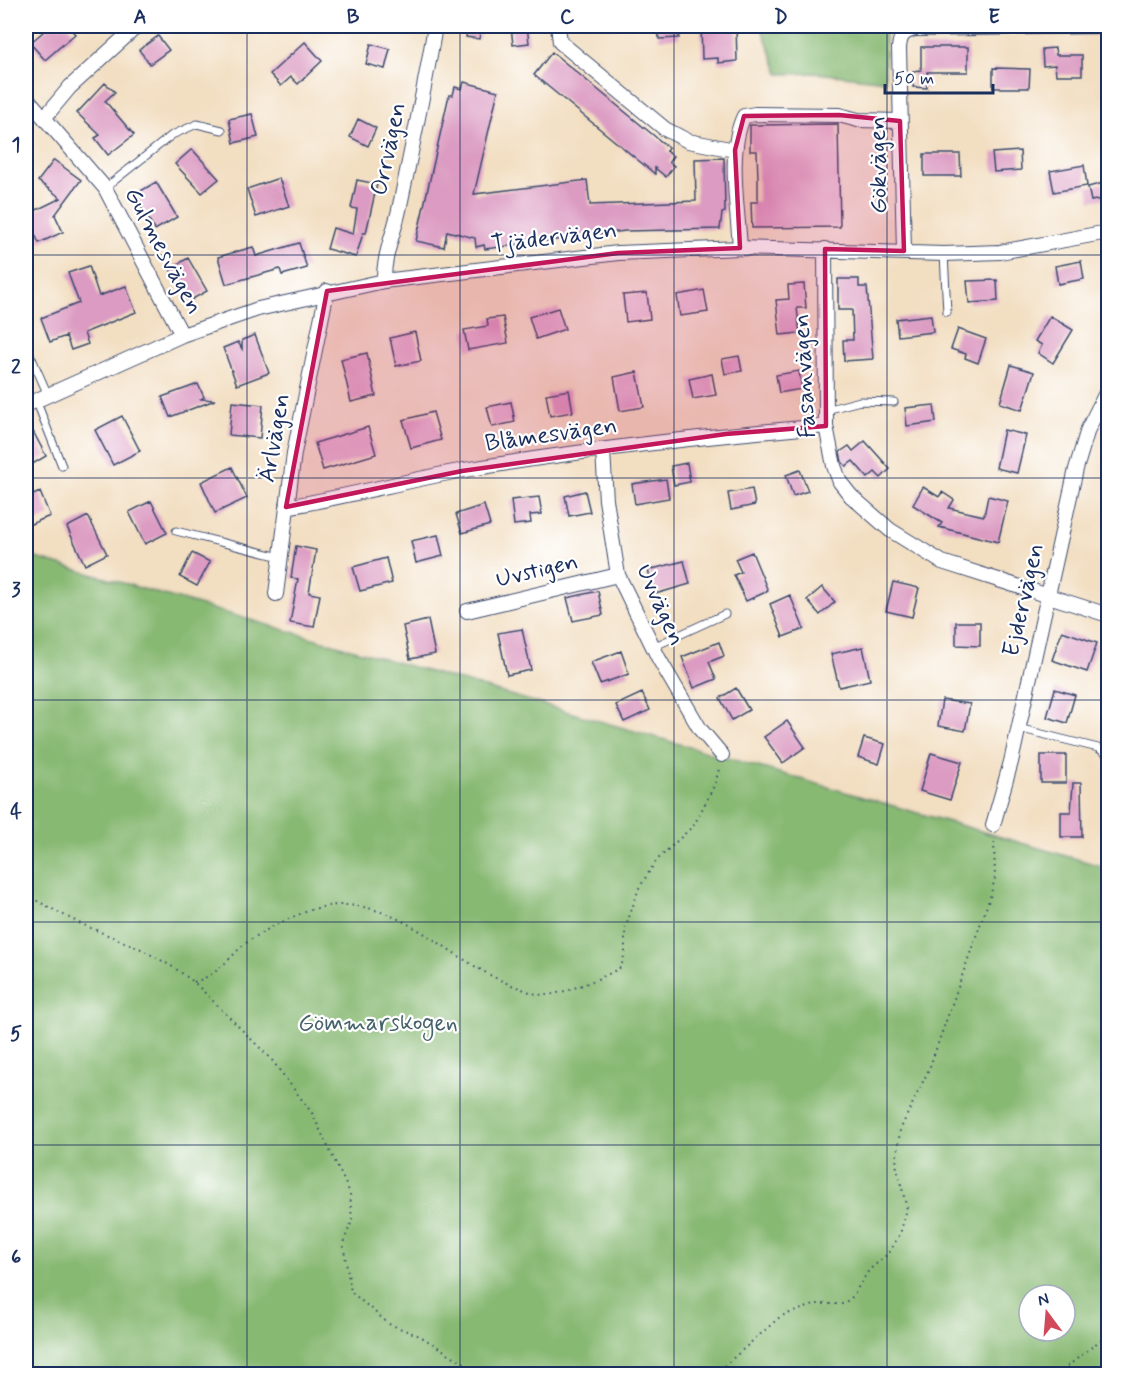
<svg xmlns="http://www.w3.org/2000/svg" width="1134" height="1400" viewBox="0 0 1134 1400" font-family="Mynerve,sans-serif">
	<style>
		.forest { fill: #88b973; stroke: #527468; stroke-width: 1.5; fill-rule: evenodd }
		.building { fill: #dc9bc2 }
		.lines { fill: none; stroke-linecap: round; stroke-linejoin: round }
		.lane-casing { stroke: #3b496d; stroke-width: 9 }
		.street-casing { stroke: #3b496d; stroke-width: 16 }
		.path { stroke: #3b496d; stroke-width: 2; stroke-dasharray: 1.5 4.5; stroke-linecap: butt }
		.lane { stroke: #fff; stroke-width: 7 }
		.street { stroke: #fff; stroke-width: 14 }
		.marked { fill: #c2185b; fill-opacity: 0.2; stroke: #c2185b; stroke-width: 4.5; stroke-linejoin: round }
		.grid { fill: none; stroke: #1b2f5e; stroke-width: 1.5; stroke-opacity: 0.55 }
		.labels { text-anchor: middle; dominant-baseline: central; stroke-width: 4.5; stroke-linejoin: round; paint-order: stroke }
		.street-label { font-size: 24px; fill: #1b2f5e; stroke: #fff }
		.park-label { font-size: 24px; fill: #46626a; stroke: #fff }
		.neatline { fill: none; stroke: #1b2f5e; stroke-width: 2 }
		.grid-label { font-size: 20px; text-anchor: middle; font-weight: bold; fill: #1b2f5e }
	</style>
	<rect width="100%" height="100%" fill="#fff"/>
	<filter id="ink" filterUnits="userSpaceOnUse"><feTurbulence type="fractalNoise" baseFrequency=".0167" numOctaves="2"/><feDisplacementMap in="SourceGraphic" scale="12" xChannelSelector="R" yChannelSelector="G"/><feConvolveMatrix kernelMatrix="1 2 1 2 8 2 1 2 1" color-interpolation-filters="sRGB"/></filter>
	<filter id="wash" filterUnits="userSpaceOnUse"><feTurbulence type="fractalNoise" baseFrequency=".008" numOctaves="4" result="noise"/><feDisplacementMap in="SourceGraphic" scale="24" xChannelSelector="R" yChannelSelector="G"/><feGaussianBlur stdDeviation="1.35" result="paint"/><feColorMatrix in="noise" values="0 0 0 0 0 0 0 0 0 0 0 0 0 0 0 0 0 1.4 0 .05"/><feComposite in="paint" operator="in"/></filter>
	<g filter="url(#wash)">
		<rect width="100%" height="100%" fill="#f2dec1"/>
		<path class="forest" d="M761,26H885V81L817,73L779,74Z
			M26,555L1108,868V1374H26ZM1029,1295H1065V1331H1029Z"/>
		<g id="blocks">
			<path class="building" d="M50,26H68L75,34L45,60L30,43Z
				M467,26H481L479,39L466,37Z
				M511,26H527L529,43L513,45Z
				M658,26H678L679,38L659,39Z
				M701,26H736L737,61L718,63V58L702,59Z
				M158,36L169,50L150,64L139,50Z
				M305,42L322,61L298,84L291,77L281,86L270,74Z
				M371,44L390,49L385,69L366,64Z
				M921,47H968V72H927V88L913,87V71L921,70Z
				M1055,48L1056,55H1082V75H1056L1055,65L1043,66L1042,49Z
				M552,52L669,148L666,151L673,156L669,162L674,166L666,177L655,168V174L534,75Z
				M993,68L1030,69L1029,88H993Z
				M464,82L498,91L474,194L587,180L590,205L696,201L695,159L724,158L725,212L722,213L720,229L625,231L485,249L484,245L476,247L475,238L447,231L444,247L416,241L449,95H453L455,87L462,89Z
				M105,83L115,92L105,101L134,135L108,155L95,138L100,135L77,113Z
				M252,114L258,137L234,143L229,119Z
				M358,119L376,128L368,146L350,137Z
				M838,124L840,227L752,228L751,202H758V179L757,151H750V125Z
				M192,149L219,179L202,193L175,164Z
				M1020,151L1021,170L994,172L992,153Z
				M924,154H960L961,176H924Z
				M54,160L81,180L55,215L63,232L39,243L26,215L61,198L38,181Z
				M1084,165L1087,186L1054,192L1050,171Z
				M279,178L289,206L256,217L247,189Z
				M357,180L377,184L366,233H363L356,257L327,249L333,228L353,234L357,209L351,208Z
				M156,182L177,217L155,230L134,195Z
				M1103,183L1106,198L1091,201L1088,187Z
				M299,243L307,268L282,275L280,269L226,284L218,257L253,247L256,256Z
				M188,258L207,291L189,301L170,269Z
				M1081,261L1084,279L1058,284L1055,266Z
				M89,266L99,296L126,286L136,312L84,333L88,344L71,350L66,336L50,342L41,318L79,303L68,273Z
				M838,279H859V287H867L873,359L844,361L843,340H853L852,310H838Z
				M997,280L998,301L969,303L967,281Z
				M804,284L806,308H797L800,333L780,335L776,300L789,299L788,285Z
				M704,290L708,312L680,316L677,295Z
				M647,293L650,319L626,322L623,295Z
				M558,308L565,329L536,339L529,317Z
				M931,315L933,332L898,336L896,319Z
				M1050,316L1073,330L1053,363L1038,353L1042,345L1035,341Z
				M503,317L508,343L468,350L464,330L488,326L487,319Z
				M958,329L986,339L978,363L965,358L966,354L951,349Z
				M415,332L421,361L396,366L390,338Z
				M255,335L269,373L237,385L223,348L238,342L242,349V340Z
				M367,353L376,396L351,402L341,359Z
				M739,356L742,371L725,374L722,359Z
				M1011,365L1034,372L1022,410L1000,403Z
				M799,371L802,389L779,393L776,375Z
				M637,372L644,407L620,411L614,377Z
				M712,374L716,395L693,399L689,379Z
				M198,384L204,397L201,399L215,400L170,417L162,397Z
				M569,390L573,412L550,416L546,394Z
				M232,402L263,405L260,438L229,435Z
				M511,402L515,422L492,427L487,407Z
				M934,405L936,422L907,426L905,408Z
				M433,412L441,440L411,448L403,420Z
				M122,416L140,451L113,465L95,430Z
				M26,418L46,456L26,468Z
				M368,427L376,454L323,470L315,443Z
				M1004,430L1026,435L1017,473L996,468Z
				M865,441L890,469L881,478L875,472L868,478L853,461L846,466L842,462L840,452L849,446L853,451Z
				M687,463L690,482L674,485L671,466Z
				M232,467L247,498L215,513L201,482Z
				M800,470L808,491L793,496L786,475Z
				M666,479L669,498L635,504L632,484Z
				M923,487L939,497L942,492L954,500L949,508L984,516L988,496L1008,501L998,542L939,527L942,523L913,505Z
				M752,489L755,505L731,510L728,493Z
				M585,491L590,512L569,516L565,496Z
				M40,492L50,516L26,526V498Z
				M539,497L542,514L530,515L531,523L514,525L511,500Z
				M151,501L167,533L145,544L129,512Z
				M484,505L490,525L462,533L456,514Z
				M88,516L107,554L85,565L67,527Z
				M438,535L443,556L416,563L411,541Z
				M296,546L316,550L309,593L320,595L314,627L290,623L298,579L291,578Z
				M752,552L768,591L746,601L734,575L741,572L735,559Z
				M192,553L210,562L197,586L180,577Z
				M386,558L392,583L360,591L353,567Z
				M684,561L690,584L655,594L648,570Z
				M893,582L919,588L912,617L886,611Z
				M822,587L835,602L820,615L807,600Z
				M598,591L603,615L573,621L567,598Z
				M790,595L804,629L783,637L770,604Z
				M428,620L435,654L410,659L403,626Z
				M956,622H980V646L956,645Z
				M522,629L531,670L507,675L498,633Z
				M1062,631L1097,643L1087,672L1052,660Z
				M719,642L724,656L709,662L716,679L694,688L682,657Z
				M863,647L870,680L839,687L831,654Z
				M621,651L629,674L600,684L591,662Z
				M736,688L749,710L732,720L720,698Z
				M1055,689L1075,695L1067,723L1047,717Z
				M642,693L650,710L624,722L616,705Z
				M942,700L970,704L965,731L938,726Z
				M787,721L805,747L783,763L764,737Z
				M864,738L885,744L879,764L858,757Z
				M931,753L962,762L950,800L920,791Z
				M1041,755H1066V783H1041Z
				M1073,783H1081L1082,837H1061V812H1071Z"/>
		</g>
	</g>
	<g filter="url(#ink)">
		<use href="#blocks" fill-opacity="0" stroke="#3b496d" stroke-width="1.5"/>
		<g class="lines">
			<g class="lane-casing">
				<path id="lane" d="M105,188L172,135L197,124L222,130
					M944,254L947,312
					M26,345L48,395
					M36,400L62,466
					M826,410L860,401L894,402
					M176,531L280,557
					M653,647L725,614
					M1018,728L1098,748L1108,755"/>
			</g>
			<g class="street-casing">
				<path id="street" d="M558,26L560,42L665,129L688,141L735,150
					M26,97L105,188L182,335
					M45,117L70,87L137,26
					M740,248C738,210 727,150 744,116L755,114L839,115L858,120L900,121
					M825,249L826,426L834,466L840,482L851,496L890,530L942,562L1108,615
					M904,251L899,48C900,36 903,32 915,29L1108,26
					M384,281C383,257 394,233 399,210C412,148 425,87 435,26
					M26,405L182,335L258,309L384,281L618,253L740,248L944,254L1000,252L1108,232
					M603,451L606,500L618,575L659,659L700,729L722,755
					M286,507C346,497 404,481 464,470C584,450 705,436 826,426
					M276,594L294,453L327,291
					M467,611L618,575
					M993,825L1011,762L1076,469L1088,429L1108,389"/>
			</g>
			<path class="path" d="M26,895L79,923L141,949L173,967L194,982L271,1059L312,1113L350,1193L352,1221L343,1243L351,1292L389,1324L420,1336L482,1374
				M194,982C215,976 226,962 241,947C257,933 301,911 322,907C398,892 452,965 517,987C525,990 535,995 544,995C561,995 606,977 621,967L625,953V929L639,888L656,861L694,825L715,784L719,769
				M715,1374L781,1316L817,1304H843L852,1297L869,1270L889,1253L900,1234L907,1209L896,1164L900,1130L929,1069L990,897L995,878L994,840
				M1058,1374L1108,1334"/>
			<use href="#lane" class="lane"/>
			<use href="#street" class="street"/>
		</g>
	</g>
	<path class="marked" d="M839,115L900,121L904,251L825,249L826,426L726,434L462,471L286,507L327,291L618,253L740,248L735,150L744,116Z"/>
	<path class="grid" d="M247,26V1374M460,26V1374M674,26V1374M887,26V1374M26,255H1108M26,478H1108M26,700H1108M26,922H1108M26,1145H1108"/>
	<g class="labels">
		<g class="street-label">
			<text transform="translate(389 149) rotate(-78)">Orrvägen</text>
			<text transform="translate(879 165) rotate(-91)">Gökvägen</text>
			<text transform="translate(554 238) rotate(-7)">Tjädervägen</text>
			<text transform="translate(163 251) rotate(62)">Gulmesvägen</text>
			<text transform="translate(805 376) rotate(-93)">Fasanvägen</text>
			<text transform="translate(551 435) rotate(-8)">Blåmesvägen</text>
			<text transform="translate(275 438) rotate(-80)">Ärlvägen</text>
			<text transform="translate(537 571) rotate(-13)">Uvstigen</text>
			<text transform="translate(1024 600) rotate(-77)">Ejdervägen</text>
			<text transform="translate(660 605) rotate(66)">Uvvägen</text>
		</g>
		<g class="park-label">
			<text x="378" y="1023">Gömmarskogen</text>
		</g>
	</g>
	<rect width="1134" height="1400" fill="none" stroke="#fff" stroke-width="66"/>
	<g transform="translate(1047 1313) rotate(344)"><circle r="28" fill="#ffffff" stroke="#a4acbf" stroke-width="1.5"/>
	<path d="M0-4.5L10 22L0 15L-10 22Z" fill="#d1495b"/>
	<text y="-9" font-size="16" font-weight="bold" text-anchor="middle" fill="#1b2f5e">N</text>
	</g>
	<path d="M885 84v9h108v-9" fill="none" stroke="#1b2f5e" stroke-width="3"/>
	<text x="894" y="84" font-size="18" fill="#1b2f5e" stroke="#ffffff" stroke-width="4.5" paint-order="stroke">50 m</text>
	<rect x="33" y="33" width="1068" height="1334" class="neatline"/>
	<g class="grid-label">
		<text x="140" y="23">A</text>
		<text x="353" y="23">B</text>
		<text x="567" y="23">C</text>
		<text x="781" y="23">D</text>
		<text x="994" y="23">E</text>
		<text x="16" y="151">1</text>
		<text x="16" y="373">2</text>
		<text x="16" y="596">3</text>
		<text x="16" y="818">4</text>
		<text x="16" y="1040">5</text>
		<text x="16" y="1263">6</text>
	</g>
</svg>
